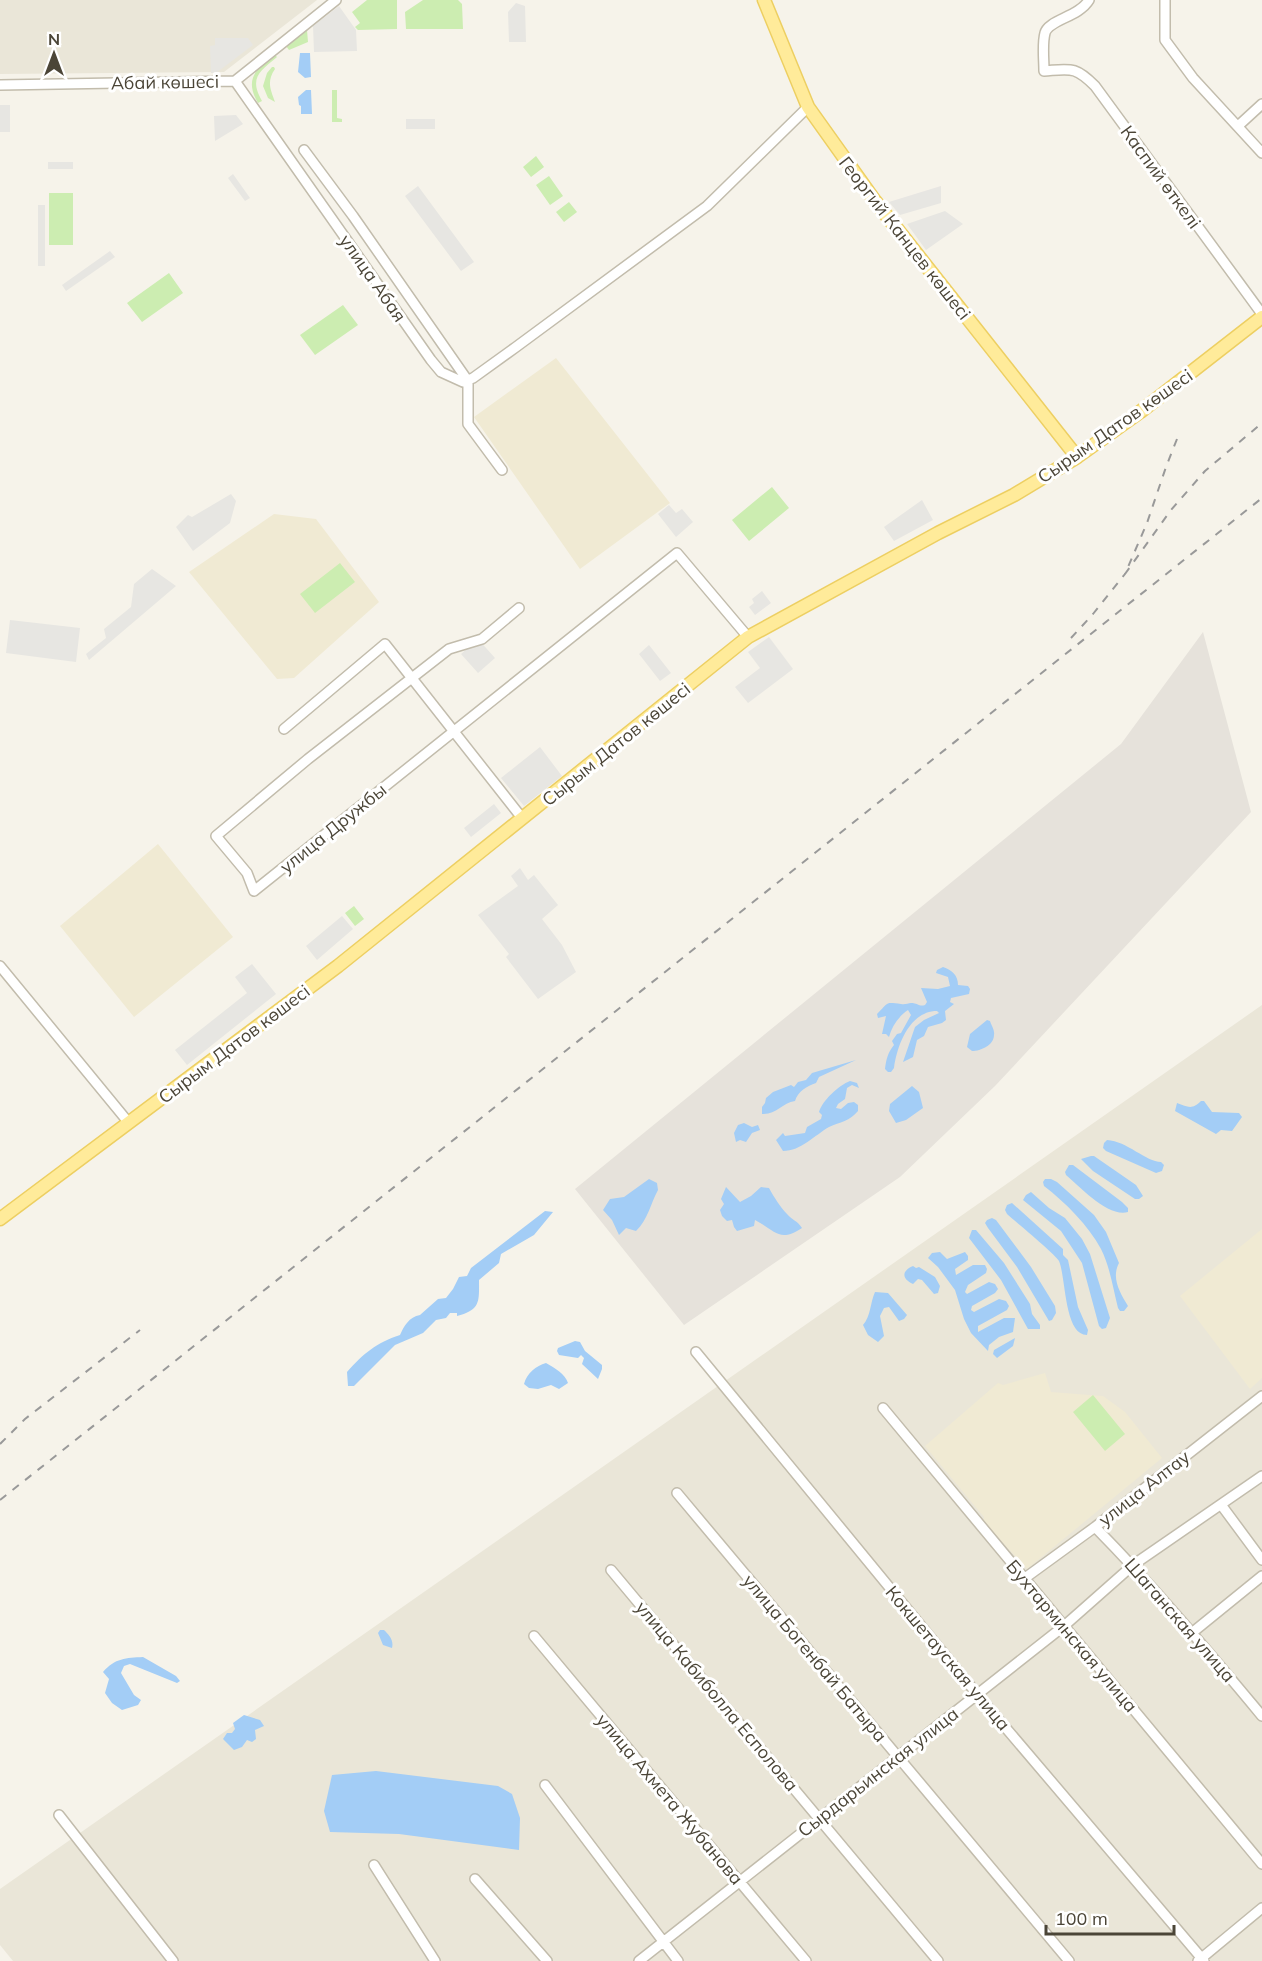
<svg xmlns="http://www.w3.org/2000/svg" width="1262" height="1961" viewBox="0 0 1262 1961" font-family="Mulish,sans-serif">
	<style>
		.residential { fill: #eae6d8 }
		.industrial { fill: #e6e2db }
		.education { fill: #f0ead3 }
		.green { fill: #ccedb1 }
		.parking { fill: #e7e6e2 }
		.water { fill: #a3cdf6 }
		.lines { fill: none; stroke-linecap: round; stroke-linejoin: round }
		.minor-casing { stroke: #c2bcac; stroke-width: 12 }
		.major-casing { stroke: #edcf62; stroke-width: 15 }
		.minor { stroke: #fff; stroke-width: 9 }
		.major { stroke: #ffeb9a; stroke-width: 12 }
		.rail { stroke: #999; stroke-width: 2; stroke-dasharray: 8 8; stroke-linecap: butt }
		.labels { text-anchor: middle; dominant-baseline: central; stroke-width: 6; stroke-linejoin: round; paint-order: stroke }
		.street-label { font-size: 18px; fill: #4b4537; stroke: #fff }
	</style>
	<rect width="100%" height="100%" fill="#f6f3ea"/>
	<path class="residential" d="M0,0H317L224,72L0,74Z
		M1262,1005V1961H13L0,1945V1889Z"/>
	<path class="industrial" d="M1203,632L1251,812L995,1086L900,1177L684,1325L575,1189L1121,744Z"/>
	<path class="education" d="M556,358L670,503L580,569L474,417Z
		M274,514L316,519L379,602L294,678L277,679L189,572Z
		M158,844L233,937L134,1017L60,926Z
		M1262,1229V1378L1250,1389L1180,1296Z
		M1045,1373L1051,1392L1103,1396L1125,1412L1162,1458L1027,1569L983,1521L984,1517L925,1446L998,1383L1003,1385Z"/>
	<path class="green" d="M367,0H397V29L358,30L355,27L360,23L352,12Z
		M423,0H458L462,4L463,29H406L405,12Z
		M307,30L308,42L289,50L286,46Z
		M274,54L277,57C259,72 249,78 262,101L258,103C244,79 256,69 274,54Z
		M272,67H274L275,69C266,82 271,90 275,102L268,98L263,86L267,73Z
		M332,90H337V118L342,119V122H332Z
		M536,156L544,167L531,177L523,167Z
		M549,176L563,196L550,205L536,185Z
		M49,193H73V245H49Z
		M569,202L577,212L564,222L556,212Z
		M169,273L183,293L142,322L127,303Z
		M343,305L358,325L315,355L300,335Z
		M772,487L789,508L749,541L732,520Z
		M340,563L355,582L315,613L300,594Z
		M354,906L364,919L355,926L345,913Z
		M1093,1395L1125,1434L1105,1451L1073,1412Z"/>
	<path class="parking" d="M516,3L525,6L526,42H509L508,12Z
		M339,6L356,30L357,51L314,52L313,26Z
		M215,38H248L253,45L216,73H211L210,46L215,45Z
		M0,105H10V132H0Z
		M236,115L243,124L215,141L214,116Z
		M406,119H435V129H406Z
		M48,162H73V169H48Z
		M233,174L250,198L245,201L228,178Z
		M418,186L474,262L461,271L405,196Z
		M941,186V203L900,215L889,202Z
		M38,205H45V266H38Z
		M945,211L963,224L926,250L907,224Z
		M110,251L115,257L66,291L62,285Z
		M231,494L236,501L230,523L193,551L176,527L188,515L192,517Z
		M922,500L933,520L894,541L884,527Z
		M669,505L676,513L682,509L693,522L676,537L658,514Z
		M152,569L176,586L89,660L86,654L106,638L104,629L131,607L134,584Z
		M762,591L771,603L755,615L749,607L754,603L752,599Z
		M10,620L80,628L76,662L6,653Z
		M769,637L793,669L748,703L735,687L760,668L748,652Z
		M478,639L495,658L478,673L461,654Z
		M649,645L671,673L660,681L639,654Z
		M540,747L562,776L524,806L501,778Z
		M494,804L501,813L471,837L464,828Z
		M520,868L528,880L534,875L558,905L542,919L562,945L576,972L538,999L506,957L509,954L478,915L518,886L511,876Z
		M342,916L353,929L317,960L306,946Z
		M252,964L276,994L187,1065L175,1050L247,993L235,977Z"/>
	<path class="water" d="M300,53H310L311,77L305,78L298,72Z
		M306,90H311L312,114H301V106L299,105L298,97Z
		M943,967C952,970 958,975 958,985L968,986L970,989L969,994L951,998L950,1002L954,1004L945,1011L946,1020L942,1023L928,1027L924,1036L917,1040L913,1057L903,1062L915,1027L924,1020L939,1013L937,1011C910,1011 897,1045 894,1068L891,1072H888L885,1069C886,1060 888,1052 894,1045L892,1041L897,1034L901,1033L911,1015L908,1010C898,1017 892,1026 889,1037L886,1034H882L886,1016L878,1018L877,1014C889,1002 885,1002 901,1004C905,1005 908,1003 911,1003C918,1003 919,1007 925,1005L927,1002L921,988L938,989L950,986L948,977L936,973L937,970Z
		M987,1020L990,1021C991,1025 995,1030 994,1035C994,1045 981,1051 972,1051L967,1047L970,1034Z
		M856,1060L819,1077L816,1083C807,1086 798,1091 795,1101C782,1103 776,1115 762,1114V1107L765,1103L766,1098L773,1092L791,1085L794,1087L798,1082L806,1080L812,1073Z
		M850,1081L857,1083L859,1088L852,1085L847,1088L845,1099L838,1104L836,1108L841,1109L848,1103L854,1102L858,1105V1111C850,1121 840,1122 829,1127C815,1135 801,1151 783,1151L776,1140L783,1133L785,1136L805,1133L807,1127L821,1119L822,1115L819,1112C822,1101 839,1085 850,1081Z
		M912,1086L919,1092L923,1108L906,1120L896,1123L889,1111L890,1104Z
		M1201,1101H1204L1212,1112L1239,1113L1242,1117L1232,1131L1221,1130L1216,1134L1175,1111L1177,1103C1188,1107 1192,1110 1201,1101Z
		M744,1123L752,1127L758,1125L760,1130L752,1133L746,1142L740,1140L736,1142L734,1133L738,1125Z
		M1107,1140C1127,1141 1146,1162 1161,1162L1164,1165L1162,1171L1156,1173L1106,1151L1103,1148L1104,1143Z
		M1091,1156H1094L1136,1185L1143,1196L1139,1199H1135L1093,1171L1081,1159Z
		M1069,1165H1073L1122,1202L1128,1208V1212C1109,1218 1080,1187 1066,1175L1065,1172Z
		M649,1179L657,1183L658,1190C650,1205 648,1219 636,1231L626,1228L619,1235L612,1220L603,1210L610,1199L624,1197Z
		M1045,1179H1051L1057,1182L1094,1215L1106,1232L1119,1263C1111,1278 1120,1293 1128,1306L1124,1311H1120L1118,1308C1113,1288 1110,1267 1101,1249C1088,1225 1066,1203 1044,1186L1043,1182Z
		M726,1187L740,1202L751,1196L761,1187L769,1188C774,1197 780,1207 787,1214C792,1220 798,1221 802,1228C779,1243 776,1231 755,1220L754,1226L737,1231L734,1227L732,1220L727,1221L722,1216L720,1210L724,1204L721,1199Z
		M1031,1192L1049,1208L1065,1218L1082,1239L1090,1254L1110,1318L1106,1328L1102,1329L1099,1326L1082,1263L1061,1231L1023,1200L1026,1195Z
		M1012,1203L1063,1249V1255L1068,1260L1078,1307L1088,1330L1087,1335C1064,1335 1066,1277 1059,1261C1055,1254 1016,1222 1007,1214L1005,1210L1007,1205Z
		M545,1211L553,1212L534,1235L501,1254L499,1263L479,1280C479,1301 481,1310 457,1316V1313H450L446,1318L436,1320L423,1333L395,1345L354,1386H348L347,1372C364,1353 376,1343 400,1335C404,1326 409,1317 420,1315L438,1299L446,1298L453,1289L459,1277L467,1276L471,1268Z
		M992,1218L996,1220L1031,1267L1055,1306L1056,1313L1052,1320L1049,1321L1017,1267L988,1228L985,1223L987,1220Z
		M972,1230H976L1004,1263L1030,1304L1032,1314L1040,1325V1329H1028L1001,1280L969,1238Z
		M940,1252L947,1259L965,1252L968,1256V1260L955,1269L956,1275L973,1265H985L987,1269L986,1273L968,1285L965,1292L967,1294L989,1282L995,1284L998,1289L995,1293L972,1306L971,1310L974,1312L999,1299L1006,1301L1009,1306L1007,1310L978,1326V1332L1004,1318H1015L1013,1332L999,1337L989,1345L988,1351L971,1333L964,1319L955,1290L938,1267L928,1258L932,1253Z
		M913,1266L916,1268L919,1267L935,1277L940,1286L938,1293L934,1294L922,1280L918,1279L913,1284C902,1279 901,1271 913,1266Z
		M875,1292L888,1293L907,1315L904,1319L899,1321L889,1307L884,1308L880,1316L884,1336L878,1342L868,1335L863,1325C871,1316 870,1303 875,1292Z
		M1015,1338L1013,1346L997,1358L993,1354L994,1350Z
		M575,1341L580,1342L585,1351L602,1365V1369L598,1379L582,1364L584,1358L581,1355L578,1358L559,1355L557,1351L558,1348Z
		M546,1363C555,1368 565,1374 568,1383L559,1389L551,1385L538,1389L529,1388L524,1384C527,1373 536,1366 546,1363Z
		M380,1630H384C389,1635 394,1640 392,1648L383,1645L378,1633Z
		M143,1657L176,1676L180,1681L177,1683L130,1664L124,1666L121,1673L134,1695L141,1700L138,1705L122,1710L112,1703L105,1693L109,1679L103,1672C115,1658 126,1658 143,1657Z
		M244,1715L260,1720L264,1726L255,1730L256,1739L252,1742L247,1740L242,1747L234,1750L223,1739L227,1733H232L235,1729L233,1723Z
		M376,1771L498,1786L512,1794L520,1818L519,1850L399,1834L330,1832L324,1811L332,1775Z"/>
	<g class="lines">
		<g class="minor-casing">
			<path id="minor" d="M1089,0C1079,17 1048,20 1045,33C1042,44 1044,59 1044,71C1071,69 1075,66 1095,86L1262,314
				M1165,0V40L1193,78L1262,153
				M235,81L431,360L441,372L463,382L473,378L516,347L707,206L808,107
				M235,81L336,0
				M0,85L235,81
				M1238,126L1262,104
				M304,150L353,216L468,381V424L502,470
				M519,608L482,639L449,649L308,759L216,836L247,873L254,891L677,553L748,637
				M284,729L385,644L522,818
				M0,966L129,1123
				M696,1352L977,1694L1204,1961
				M883,1408L1262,1864
				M677,1493L1069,1961
				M1222,1506L1262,1560
				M1095,1527C1154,1587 1208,1651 1262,1716
				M611,1570L938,1961
				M1025,1578L1095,1527L1262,1396
				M1193,1632L1262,1576
				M534,1636L806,1961
				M545,1785L678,1961
				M59,1815L173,1961
				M374,1865L435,1961
				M475,1879L547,1961
				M639,1961L1064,1626L1133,1565L1262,1476
				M1198,1961L1262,1908"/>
		</g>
		<g class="major-casing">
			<path id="major" d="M764,0L808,107L875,201L1077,457
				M0,1219L338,966L748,637L938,533L1014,495L1077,457L1140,412L1262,317"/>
		</g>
		<use href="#minor" class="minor"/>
		<use href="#major" class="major"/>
		<path class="rail" d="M1177,439L1166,467L1147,523L1125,574L1171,510L1205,471L1262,423
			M1071,638L1093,614L1125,574
			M0,1444L25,1419L140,1330
			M0,1500L1262,498"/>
	</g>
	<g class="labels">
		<g class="street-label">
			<text transform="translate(165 82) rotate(-1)">Абай көшесі</text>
			<text transform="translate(1161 177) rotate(54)">Каспий өткелі</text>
			<text transform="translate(905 238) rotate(52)">Георгий Канцев көшесі</text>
			<text transform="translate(373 278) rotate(55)">улица Абая</text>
			<text transform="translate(1115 426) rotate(-35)">Сырым Датов көшесі</text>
			<text transform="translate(616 744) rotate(-39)">Сырым Датов көшесі</text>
			<text transform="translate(333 828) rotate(-39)">улица Дружбы</text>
			<text transform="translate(234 1044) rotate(-37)">Сырым Датов көшесі</text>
			<text transform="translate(1144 1488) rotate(-38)">улица Алтау</text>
			<text transform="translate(1180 1620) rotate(49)">Шаганская улица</text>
			<text transform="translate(1072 1636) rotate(50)">Бухтарминская улица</text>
			<text transform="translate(815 1658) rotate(50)">улица Богенбай Батыра</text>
			<text transform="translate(948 1658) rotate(50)">Кокшетауская улица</text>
			<text transform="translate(717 1696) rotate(50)">улица Кабиболла Есполова</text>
			<text transform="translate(878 1772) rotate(-38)">Сырдарьинская улица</text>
			<text transform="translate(670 1799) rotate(50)">улица Ахмета Жубанова</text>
		</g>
	</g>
	<g transform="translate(54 54)" stroke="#ffffff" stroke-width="4.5" paint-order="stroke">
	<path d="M0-4.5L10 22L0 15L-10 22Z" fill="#4b4537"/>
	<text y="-9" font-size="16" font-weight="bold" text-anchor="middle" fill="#4b4537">N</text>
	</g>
	<path d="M1046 1925v9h128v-9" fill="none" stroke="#4b4537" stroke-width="3"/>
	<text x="1055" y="1925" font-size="18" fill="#4b4537" stroke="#ffffff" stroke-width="4.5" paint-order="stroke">100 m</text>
</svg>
